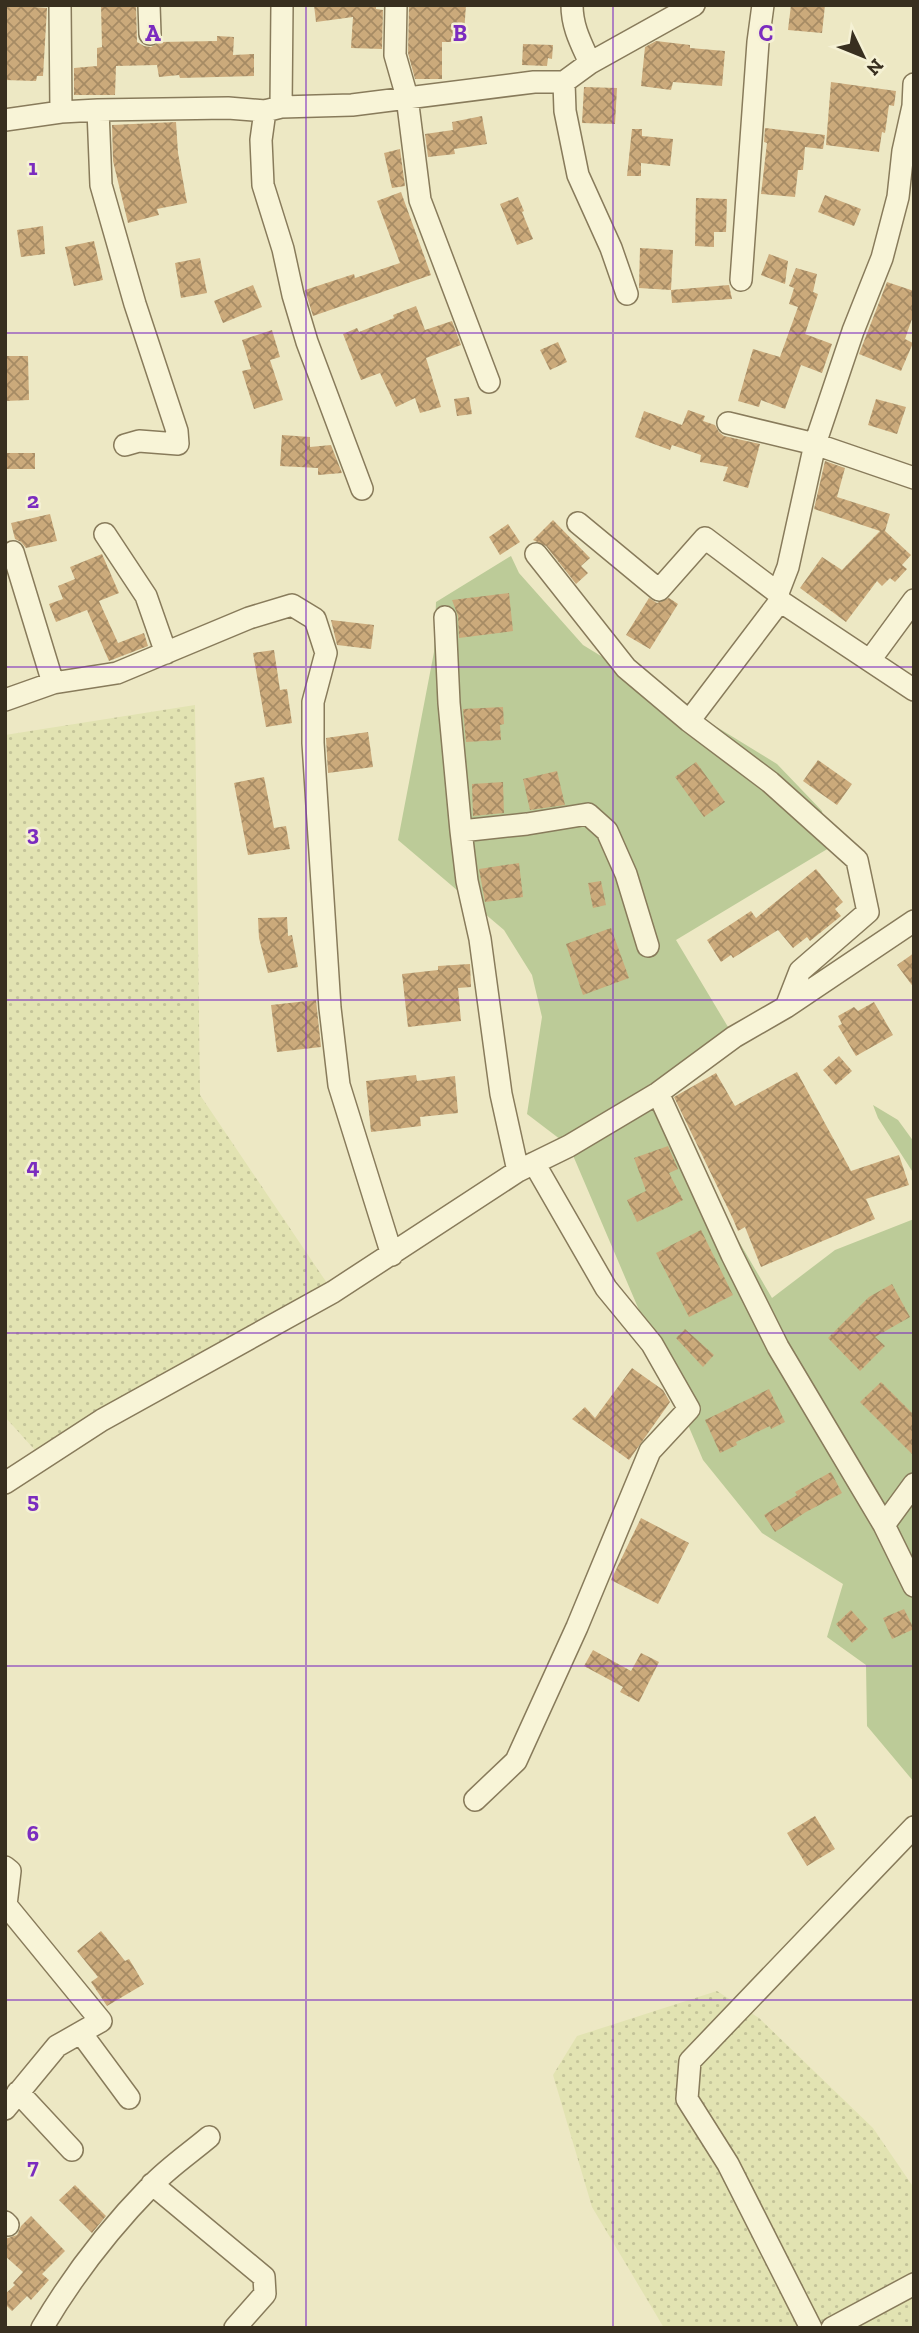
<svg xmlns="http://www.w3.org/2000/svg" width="919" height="2333" viewBox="0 0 919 2333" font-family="'Zilla Slab',serif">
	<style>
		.farmland { fill: url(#farmland-dots) }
		.grass { fill: #bccb98 }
		.building { fill: url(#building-cross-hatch) }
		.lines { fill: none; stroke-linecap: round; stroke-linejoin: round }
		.minor-casing { stroke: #887b5b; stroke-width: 24 }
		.minor { stroke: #f8f4d7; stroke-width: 21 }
		.grid { fill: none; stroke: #7b2cbf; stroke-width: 2; stroke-opacity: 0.55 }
		.grid-label { font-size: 23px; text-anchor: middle; font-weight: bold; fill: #7b2cbf; stroke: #f5f1d4; stroke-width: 5; stroke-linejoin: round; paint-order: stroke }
	</style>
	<defs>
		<pattern id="farmland-dots" width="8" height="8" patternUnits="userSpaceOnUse" patternTransform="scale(1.75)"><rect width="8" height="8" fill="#e2e3b2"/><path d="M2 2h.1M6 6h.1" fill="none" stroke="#c3c399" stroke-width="1.8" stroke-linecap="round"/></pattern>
		<pattern id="building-cross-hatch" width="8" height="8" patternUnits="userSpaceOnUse" patternTransform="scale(1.75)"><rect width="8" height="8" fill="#cbaa7b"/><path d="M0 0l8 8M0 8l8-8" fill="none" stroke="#a68b64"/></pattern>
	</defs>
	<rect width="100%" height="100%" fill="#ede8c4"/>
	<path class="farmland" d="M195,705L200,1095L333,1292L43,1459L5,1417V735Z
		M717,1991L759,2018L873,2128L914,2188V2328H664L592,2207L553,2075L577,2036Z"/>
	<path class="grass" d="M511,556L519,573L583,645L777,764L822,811L829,848L676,940L734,1037L658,1093L680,1141L772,1298L835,1250L914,1219V1782L867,1726L866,1665L827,1637L843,1584L762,1533L703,1460L569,1146L527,1114L542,1017L532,975L504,930L398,840L434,652L436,602Z
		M873,1105L898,1120L914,1142V1174L878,1118Z"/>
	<path class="building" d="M5,5L47,8L43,76H37L36,81L5,80Z
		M101,5H136L137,42L144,46L151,47L160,42L217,41V36L234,37L233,55L254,54V76L180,78L179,75L159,77L157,65L116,66L115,95H74V68L97,66V48L102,47Z
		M314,5H376V9L383,10L382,49L351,48L353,17L316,22Z
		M409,5H466L464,33L455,32V42H442V79H415L408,53Z
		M791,5H825L822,33L788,30Z
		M656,41L690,45V48L725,51L722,86L673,82L671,90L641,86L645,47Z
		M523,44L553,45L552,59L548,58L547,66L522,65Z
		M831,82L896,91L894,106L889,105L885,133L882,132L879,152L826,145Z
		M584,87L617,88L615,124L582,123Z
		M482,116L487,144L454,149L455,154L428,157L425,134L453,130L452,122Z
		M176,122L178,153L187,203L157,209L159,215L128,223L113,161L112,125Z
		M765,128L825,135L823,149L805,147L803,170H798L795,197L761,194L767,143L764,142Z
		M632,129H642V136L673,139L670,166L641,163V176H627Z
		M400,149L405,186L392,188L384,153Z
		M401,192L431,275L313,316L305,290L354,274L355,278L400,263L377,201Z
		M825,195L861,209L854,226L818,212Z
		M518,197L524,211L522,212L533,239L517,245L500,204Z
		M696,198L727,199L726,232H714V247L695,246Z
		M43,226L45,254L21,257L17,230Z
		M94,241L103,280L74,286L65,247Z
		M640,248L673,250L671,290L639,288Z
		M769,254L788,261L785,284L761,275Z
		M200,258L207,293L181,298L175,263Z
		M796,268L817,274L813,292L818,294L805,334L832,344L822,373L801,365L785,409L761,400L759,407L738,401L753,349L780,357L798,307L789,304L794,288L789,286Z
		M887,282L914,291V313L905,339L913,343L901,371L859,354Z
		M253,285L262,307L223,323L214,301Z
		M729,285L732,299L672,303L671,290Z
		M416,306L425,330L452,321L461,345L426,358L441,407L420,413L415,398L396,407L380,373L361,380L343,334L357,328L359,332L394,318L393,315Z
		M272,330L280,357L270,360L283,400L254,409L242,371L251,369L242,340Z
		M558,342L567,362L550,370L540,350Z
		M5,356H28L29,400L5,401Z
		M469,397L472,414L457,416L454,399Z
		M876,399L906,407L897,434L868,425Z
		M688,410L705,416L703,421L715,425L719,432L724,436L760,444L748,488L723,481L728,467L700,462L701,455L672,445L670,450L635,437L644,411L682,425Z
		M282,435L310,437V447L331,445L342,473L318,475V468L280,466Z
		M5,453H35V469H5Z
		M825,461L845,468L837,497L890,514L885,531L911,555L902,565L907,569L895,582L890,578L882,586L877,581L846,622L800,588L822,557L842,570L880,531L814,509Z
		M50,514L57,541L26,548L21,542L15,539L11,523Z
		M553,520L590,558L581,566L588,573L576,584L546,546L533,540Z
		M508,524L520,542L500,555L489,537Z
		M102,554L119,593L99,601L118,643L144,633L148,646L109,661L87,610L56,622L49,604L63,599L58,586L75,579L70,567Z
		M509,593L513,631L459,638L458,616L452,600Z
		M649,598L657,603L669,598L678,604L650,649L626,635Z
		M331,620L374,625L371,649L337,645Z
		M274,650L280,690L287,689L292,723L266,727L253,653Z
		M503,707L504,724L500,725L501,740L466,742L463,709Z
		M368,732L373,767L328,773L326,738Z
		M818,760L852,784L837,805L803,781Z
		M696,762L725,802L704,817L675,777Z
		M557,771L565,805L530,810L523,779Z
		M264,777L274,828L286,826L290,849L248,855L234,783Z
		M503,782L504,813L473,816L472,784Z
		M519,863L523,897L485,902L479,869Z
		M816,869L843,902L835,909L841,916L810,941L807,937L793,948L778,930L733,958L731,955L721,962L707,940L751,911L756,918Z
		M601,881L606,905L593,908L588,883Z
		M287,917L288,936L292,935L298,967L268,973L259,938L258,918Z
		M611,928L629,978L583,995L566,944Z
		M914,953V988L897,965Z
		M470,964L471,987L458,988L461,1021L408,1027L402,974L438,970V966Z
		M316,1000L321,1047L277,1052L271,1005Z
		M874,1002L893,1035L856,1056L838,1026L842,1024L838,1016L854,1007L858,1011Z
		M839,1056L852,1071L836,1085L823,1070Z
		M797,1072L851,1171L899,1155L909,1185L866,1199L875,1219L761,1267L745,1227L738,1231L733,1219L674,1097L716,1073L735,1106Z
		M416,1075L417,1081L455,1076L458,1113L420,1117L421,1126L371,1132L366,1081Z
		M668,1146L678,1169L669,1173L683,1200L637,1222L627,1200L646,1191L634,1158Z
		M701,1230L733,1295L689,1317L656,1253Z
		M892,1284L910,1317L875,1337L885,1346L860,1371L828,1338L869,1297Z
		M685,1329L714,1355L703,1367L676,1338Z
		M632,1368L663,1390L670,1402L629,1460L572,1419L585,1407L595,1418Z
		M881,1382L914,1415V1456L860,1402Z
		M769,1389L785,1422L771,1429L770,1426L736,1442L737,1445L720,1453L705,1420Z
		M831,1472L842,1493L806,1512L775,1532L764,1515L797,1495L795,1492Z
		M641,1518L689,1543L658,1604L611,1580Z
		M904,1609L914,1629L892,1639L883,1618Z
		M851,1610L868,1629L852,1643L836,1624Z
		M593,1650L631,1671L641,1653L659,1662L639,1702L620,1692L623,1687L584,1666Z
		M815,1816L835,1849L807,1866L787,1833Z
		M101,1931L125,1961L129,1959L144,1984L107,2006L91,1982L98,1977L77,1951Z
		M75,2185L106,2216L92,2233L59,2200Z
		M31,2216L65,2251L42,2274L49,2280L31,2300L27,2296L12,2311L5,2304V2294L15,2285L13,2283L23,2272L5,2256V2239L17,2235L21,2226Z"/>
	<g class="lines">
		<g class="minor-casing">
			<path id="minor" d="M60,5L61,112
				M149,5L150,34
				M396,5L395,55L407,97L420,200L489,382
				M572,5C572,27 581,43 590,63
				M564,82L565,111L578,175L611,248L627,294
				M281,107L282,5
				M98,110L101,185L135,304L177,431L178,444L139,441L125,445
				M265,111L261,140L263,185L283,249L293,295L307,342L362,489
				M5,120L61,112L98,110L228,108L265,111L281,107L352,105L534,82H564L590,63L694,5
				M741,280L758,42L763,5
				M728,423L815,444L914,478
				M578,523L659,590L705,538L778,593L780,601L914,690
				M105,534L146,596L166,653
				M13,552L53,683
				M536,554L626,668L689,721L770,782L857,860L868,912L800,971L786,1007
				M778,593L788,567L815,444L853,331L882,258L898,197L903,151L913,106L914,84
				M445,617L449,703L461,831L467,881L480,939L501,1094L518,1171
				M870,660L914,600
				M5,700L53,683L117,673L249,618L292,605L315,619L326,653L313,702V743L330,1008L339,1085L392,1255
				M689,721L780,601
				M461,831L527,824L588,814L607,831L626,874L648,946
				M658,1093L732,1255L778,1347L884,1525L914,1586
				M5,1483L102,1420L333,1292L518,1171L569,1146L658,1093L734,1037L786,1007L914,921
				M884,1525L914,1484
				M475,1800L516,1761L577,1627L650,1451L689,1409L652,1344L606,1288L534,1163
				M5,1867L10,1871L6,1905L101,2021L57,2046L5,2109
				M81,2033L129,2098
				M18,2092L72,2150
				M152,2184L264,2277L265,2294L235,2328
				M5,2222L8,2225
				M42,2328C72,2277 110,2228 151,2186C168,2168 190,2153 209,2137
				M811,2328L728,2164L687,2099L690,2061L914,1827
				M832,2328L914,2284"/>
		</g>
		<use href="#minor" class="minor"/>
	</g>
	<path class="grid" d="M306,5V2328M613,5V2328M5,333H914M5,667H914M5,1000H914M5,1333H914M5,1666H914M5,2000H914"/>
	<g class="grid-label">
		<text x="153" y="41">A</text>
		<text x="460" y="41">B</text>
		<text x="766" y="41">C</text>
		<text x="33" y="175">1</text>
		<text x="33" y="508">2</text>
		<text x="33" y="841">3</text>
		<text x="33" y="1174">4</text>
		<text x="33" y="1508">5</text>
		<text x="33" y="1841">6</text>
		<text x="33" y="2174">7</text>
	</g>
	<rect width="919" height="2333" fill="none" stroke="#382f1f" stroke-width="14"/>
	<g transform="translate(863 56) rotate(133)" stroke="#f5f1d4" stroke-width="5" paint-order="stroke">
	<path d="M0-5L12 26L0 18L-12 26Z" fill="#382f1f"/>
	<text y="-10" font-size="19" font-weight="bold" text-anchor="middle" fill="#382f1f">N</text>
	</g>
</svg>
